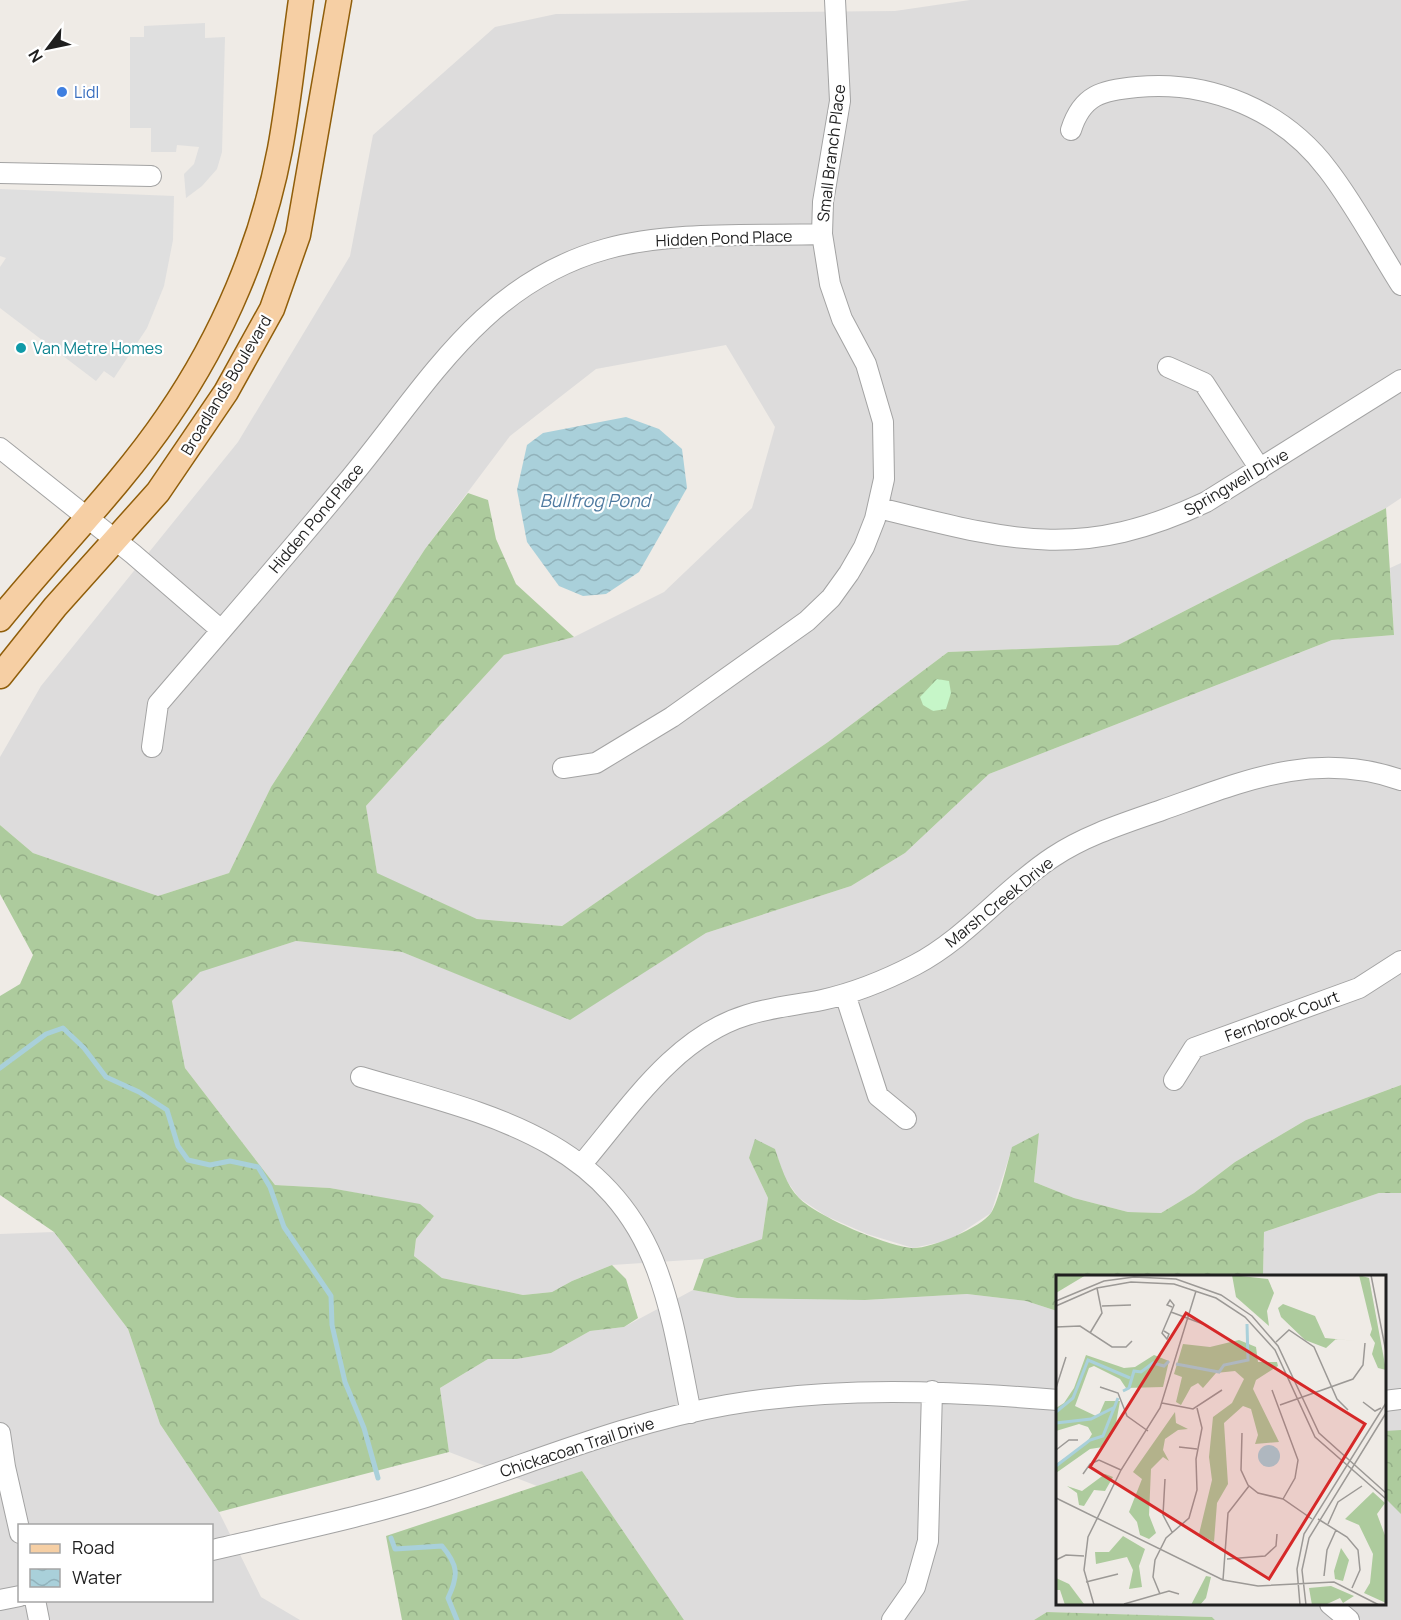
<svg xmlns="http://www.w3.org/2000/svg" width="1401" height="1620" viewBox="0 0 1401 1620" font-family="Manrope,sans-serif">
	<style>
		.residential { fill: #dddcdc; fill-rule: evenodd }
		.forest { fill: url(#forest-crowns) }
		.park { fill: #c6f6c8 }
		.parking { fill: #dfdfdf }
		.water { fill: url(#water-waves) }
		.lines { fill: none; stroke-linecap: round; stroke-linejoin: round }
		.stream { stroke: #a9d0da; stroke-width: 5 }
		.minor-casing { stroke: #a3a3a3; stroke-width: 22 }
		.major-casing { stroke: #905e0a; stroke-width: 27 }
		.minor { stroke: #fff; stroke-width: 20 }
		.major { stroke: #f6cfa4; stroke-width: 24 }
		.shop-dot { fill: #3f7fe0; stroke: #fff; stroke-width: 2 }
		.culture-dot { fill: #0f9aa8; stroke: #fff; stroke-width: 2 }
		.labels { text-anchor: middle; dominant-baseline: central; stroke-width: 4.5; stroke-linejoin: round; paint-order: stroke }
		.shop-label { font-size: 16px; fill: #366cbe; stroke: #fff; text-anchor: start }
		.street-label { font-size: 16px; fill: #1f1f1f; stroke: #fff }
		.culture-label { font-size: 16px; fill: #0d838f; stroke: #fff; text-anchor: start }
		.water-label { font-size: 18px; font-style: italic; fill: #4e7aa0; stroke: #fff }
		.inset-river { fill: none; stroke: #a9d0da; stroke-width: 3 }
		.inset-road { fill: none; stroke: #9c9996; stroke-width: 1.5 }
		.view { fill: #d62828; fill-opacity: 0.15; stroke: #d62828; stroke-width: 3 }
		.inset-edge { fill: none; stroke: #1f1f1f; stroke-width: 3 }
	</style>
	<defs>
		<pattern id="forest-crowns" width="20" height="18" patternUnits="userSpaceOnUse" patternTransform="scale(1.5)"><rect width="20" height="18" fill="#adcb9d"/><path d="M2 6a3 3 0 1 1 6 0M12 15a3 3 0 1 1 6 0" fill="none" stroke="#94ae87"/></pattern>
		<pattern id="water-waves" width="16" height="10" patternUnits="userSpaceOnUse" patternTransform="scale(1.5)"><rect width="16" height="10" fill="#a9d0da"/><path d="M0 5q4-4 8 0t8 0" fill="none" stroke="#91b2bb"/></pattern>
	</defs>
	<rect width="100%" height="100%" fill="#efebe6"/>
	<path class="residential" d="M970,0H1401V498L1386,508L1118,645L948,652L828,742L562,926L477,919L377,874L366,806L504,655L574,637L664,592L752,508L775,427L726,345L596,369L510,436L425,549L271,787L229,873L158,896L33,853L0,825V757L41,686L238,442L350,256L373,135L495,27L556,14L895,11Z
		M1401,563V1085L1306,1120L1235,1162L1194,1193L1161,1213L1128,1212L1074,1198L1034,1182L1039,1133L1012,1148L991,1213L950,1240L913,1248L867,1234L826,1216L799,1198L784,1177L775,1149L749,1158L768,1198L762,1239L704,1259L612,1265L572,1281L552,1292L523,1295L442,1278L414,1256L416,1239L434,1216L420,1205L330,1188L275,1185L185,1068L172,1001L200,971L296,941L402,952L570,1019L706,933L851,886L905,853L989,774L1332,640L1394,635L1390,568Z
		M1379,1193H1401V1620H1215L1212,1617L1047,1612L1034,1620H684L582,1471L537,1486L449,1452L440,1388L488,1359H517L551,1353L590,1331L624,1327L693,1290L737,1298L865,1300L967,1294L1026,1301L1057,1311L1058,1604H1384V1276H1263L1264,1232Z
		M54,1232L128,1329L160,1424L219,1512L261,1597L300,1620H0V1234ZM20,1526H212V1600H20Z"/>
	<path class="forest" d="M468,493L488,500L496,539L516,584L574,637L504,655L366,806L377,873L477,919L562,926L828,742L948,652L1118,645L1386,508L1394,635L1332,640L989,774L905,853L851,886L706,933L570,1020L402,952L296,941L200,972L172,1001L185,1068L275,1185L330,1188L420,1204L434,1216L416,1239L414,1256L442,1278L523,1295L552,1292L572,1281L612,1265L626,1279L638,1318L624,1327L590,1331L551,1353L517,1359H488L440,1388L449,1452L219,1512L160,1424L128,1329L54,1232L0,1195V996L20,984L33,955L0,894V825L33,853L158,896L229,873L271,787L425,549Z
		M1401,1085V1193H1379L1264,1232L1263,1276H1058L1057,1311L1026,1301L967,1294L865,1300L737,1298L693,1290L704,1259L762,1239L768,1198L749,1158L755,1139L775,1149C781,1166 786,1185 799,1198C818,1217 887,1246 912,1248C931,1249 980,1228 991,1213C998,1203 1008,1161 1012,1147L1039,1133L1034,1182L1074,1198L1128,1212L1161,1213L1194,1193L1235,1162L1306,1120Z
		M1401,1430V1514L1384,1497L1385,1431Z
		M582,1471L684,1620H402L386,1536Z
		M1047,1612L1212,1617L1215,1620H1034Z"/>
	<path class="park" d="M937,679L949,681L951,693L946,709L933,711L923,705L920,697Z"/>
	<path class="parking" d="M205,23V38L225,37L222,152L217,169L202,186L186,198L184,174L194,164L199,147L177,145L176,152H151V128H130V37H144V26Z
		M0,189L174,196L173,240L164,286L147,328L114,378L104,371L96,381L0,308V267L6,258L0,256Z"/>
	<path class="water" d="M626,417L659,429L682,449L687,488L639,572L606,594L583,596L559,586L527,542L517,490L527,445L543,433Z"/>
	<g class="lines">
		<path class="stream" d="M0,1068L46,1034L63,1028L84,1048L106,1077L139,1092L167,1110L178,1146L188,1160L210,1165L230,1161L258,1167L270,1187L284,1227L331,1296L332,1325L345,1382L364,1428L378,1478
			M391,1538L395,1549L442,1546C458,1565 459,1575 448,1598L457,1620"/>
		<g class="minor-casing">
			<path id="minor" d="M1071,130C1082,95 1102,90 1137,87C1210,80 1283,110 1328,170C1355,205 1377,247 1401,285
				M0,173L151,176
				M1168,367L1204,383L1260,469
				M0,448L133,554L221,630
				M879,508C1008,540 1079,562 1206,502L1401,380
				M152,747L158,704C223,628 289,553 352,476C427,385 483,283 606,249C669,231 756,236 822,234
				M563,768L596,763L672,717L807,621L831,598L849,573L864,547L875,519L884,479L883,422L866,364L842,319L830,284L822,234L823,202L840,101L835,0
				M845,994L878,1096L906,1119
				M361,1077C481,1113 607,1135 657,1270C674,1316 681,1365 691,1413
				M1174,1080L1194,1048L1359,988L1401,961
				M581,1165C628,1110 674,1037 747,1015C772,1007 797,1005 822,1000C854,993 886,980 915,965C968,937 1004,889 1053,857C1086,835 1125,823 1162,810C1244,781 1314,750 1401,780
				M1384,1401L1401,1399
				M0,1433L5,1467L0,1468
				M5,1467L20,1533
				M212,1550C289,1532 369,1516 445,1491C539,1460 629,1422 727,1405C837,1386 947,1391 1058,1400
				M0,1600L20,1596
				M35,1600L39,1620
				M1330,1604L1349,1620
				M892,1620L915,1587L928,1541L932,1391"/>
		</g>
		<g class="major-casing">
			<path id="major" d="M0,619C55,551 119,488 168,416C223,336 262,244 280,149C289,100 294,49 301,0
				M0,676L55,607L158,492L226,392L272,309L298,235L339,0"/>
		</g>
		<use href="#minor" class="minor"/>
		<use href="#major" class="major"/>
	</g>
	<circle class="shop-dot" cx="62" cy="92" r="6"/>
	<circle class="culture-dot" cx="21" cy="348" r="6"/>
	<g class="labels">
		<g class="shop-label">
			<text x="74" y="92">Lidl</text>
		</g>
		<g class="street-label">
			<text transform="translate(831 153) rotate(-83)">Small Branch Place</text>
			<text transform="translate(724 238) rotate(-2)">Hidden Pond Place</text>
			<text transform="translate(226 385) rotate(-59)">Broadlands Boulevard</text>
			<text transform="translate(1236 482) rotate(-30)">Springwell Drive</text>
			<text transform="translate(316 518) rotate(-50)">Hidden Pond Place</text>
			<text transform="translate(999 902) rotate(-39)">Marsh Creek Drive</text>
			<text transform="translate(1282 1016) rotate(-20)">Fernbrook Court</text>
			<text transform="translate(577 1447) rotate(-18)">Chickacoan Trail Drive</text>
		</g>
		<g class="culture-label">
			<text x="33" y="348">Van Metre Homes</text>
		</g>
		<g class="water-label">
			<text x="595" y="500">Bullfrog Pond</text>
		</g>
	</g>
	<g transform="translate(1056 1275)">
		<rect width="330" height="330" fill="#efebe6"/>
		<path d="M0,0H30L0,18ZM176,0L212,4L218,18L211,36L213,51L180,22ZM303,0L313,3L330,95L322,93L316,79L319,68L314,60L316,54ZM227,29L259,41L269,63L300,66L280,64L270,73L249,65L225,42L222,33ZM183,65L200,72L202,87H221L222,91L200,105L197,114L223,167L199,169L202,160L195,134L187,131L168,148L172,209L161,228L158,267L143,259L156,205L153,182L157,142L176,128L188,104L179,96L160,98L147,113L142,108L135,112L125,130L120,127L126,102L118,99L127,69L154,72ZM30,80L68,93L79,92L98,80L113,86L107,112L70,113L64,104L38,91L33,93L19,131L42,142L49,126H64L59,154L47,172L34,174L0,198V189L30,169L36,159L32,152L23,149L0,156V133L8,128L18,113ZM119,137L120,148L132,154L122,155L109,164L107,175L113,186L107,182L95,194L93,240L100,258L93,264L84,260L81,247L73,237L86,204L77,197ZM49,199L57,202L49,216L38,215L28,231L23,230L21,218L11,211L26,216ZM317,217L329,228L321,239L330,263V328L308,318L314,308L317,279L303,250L289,244ZM67,261L89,274L83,291L86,312L73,314L77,295L71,282L40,289L39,277H53ZM285,273L293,285L287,306L279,304L278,296ZM150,301L155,302L150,323L144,330H135ZM0,303L13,309L28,329L9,330L4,315H0ZM275,311L298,321L287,328L284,323L269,330H256L253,313Z" fill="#adcb9d"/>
		<path d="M202 181a11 11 0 1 1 22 0a11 11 0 1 1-22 0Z" fill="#a9d0da"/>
		<path class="inset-river" d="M120,89L163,97L168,90L192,85L191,49M67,116L73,113L78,96L85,97L97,88L108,91L113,86M0,137L17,123L32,85L74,103M0,148L35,144L59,132M0,191L34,165L47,161L62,123"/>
		<path class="inset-road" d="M315,0L330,77M0,26L48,6L78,2L120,4L165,20L196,41L222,71L263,158L330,218M0,31L41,13L75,7L118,9L160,23L189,42L219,75L259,162L330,224M46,31L75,30M115,37L147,49M0,52L24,51L56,72H70L76,66M108,56L113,59L111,64L106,58L118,30L114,25L111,30L116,32M34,58L46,38L41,13M220,67L233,55L258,72L281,124L292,135M44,112L62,118L71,141L92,156M0,113L10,82M216,115L242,185L239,203L227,224M307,127L319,136L325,133M106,128L137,134L166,115M224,130L297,104L307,90L309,68M186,158L185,195L192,210L202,218L227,224L256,244M123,172L141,174M0,175L13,165H22M27,199L34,189L43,185L65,195M109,204L107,240L116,257M0,223L167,305L202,311L278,307L323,330M262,244L291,262L302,275L304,295L296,313M272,249L282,227L306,211M171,284L209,281L220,271L221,259M0,285L10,280L28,281M268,301L271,275L280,255M167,305L172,238L193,211M30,307L62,299M104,319L97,302L99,285L110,263L133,243L141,215L140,184L146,153L141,133M68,329L113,316L123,319M38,330L28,295L32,262L65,195L104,133L140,16M244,330L241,294L248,259L330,128M250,330L246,295L253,263L330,138"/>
		<path class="view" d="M130,38L309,149L213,304L34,192Z"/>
		<rect width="330" height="330" class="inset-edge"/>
	</g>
	<rect x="18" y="1524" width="195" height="78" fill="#ffffff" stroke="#a5a5a5" stroke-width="1.5"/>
	<rect x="30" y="1544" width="30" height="9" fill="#f6cfa4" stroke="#a5a5a5" stroke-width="1.5"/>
	<text x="72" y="1554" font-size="18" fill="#1f1f1f">Road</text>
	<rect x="30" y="1569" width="30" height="18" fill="url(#water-waves)" stroke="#a5a5a5" stroke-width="1.5"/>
	<text x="72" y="1584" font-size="18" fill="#1f1f1f">Water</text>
	<g transform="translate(48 48) rotate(238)" stroke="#ffffff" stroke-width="4.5" paint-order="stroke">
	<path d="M0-4.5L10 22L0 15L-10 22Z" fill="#1f1f1f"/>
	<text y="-9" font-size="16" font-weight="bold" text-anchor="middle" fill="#1f1f1f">N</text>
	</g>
</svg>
